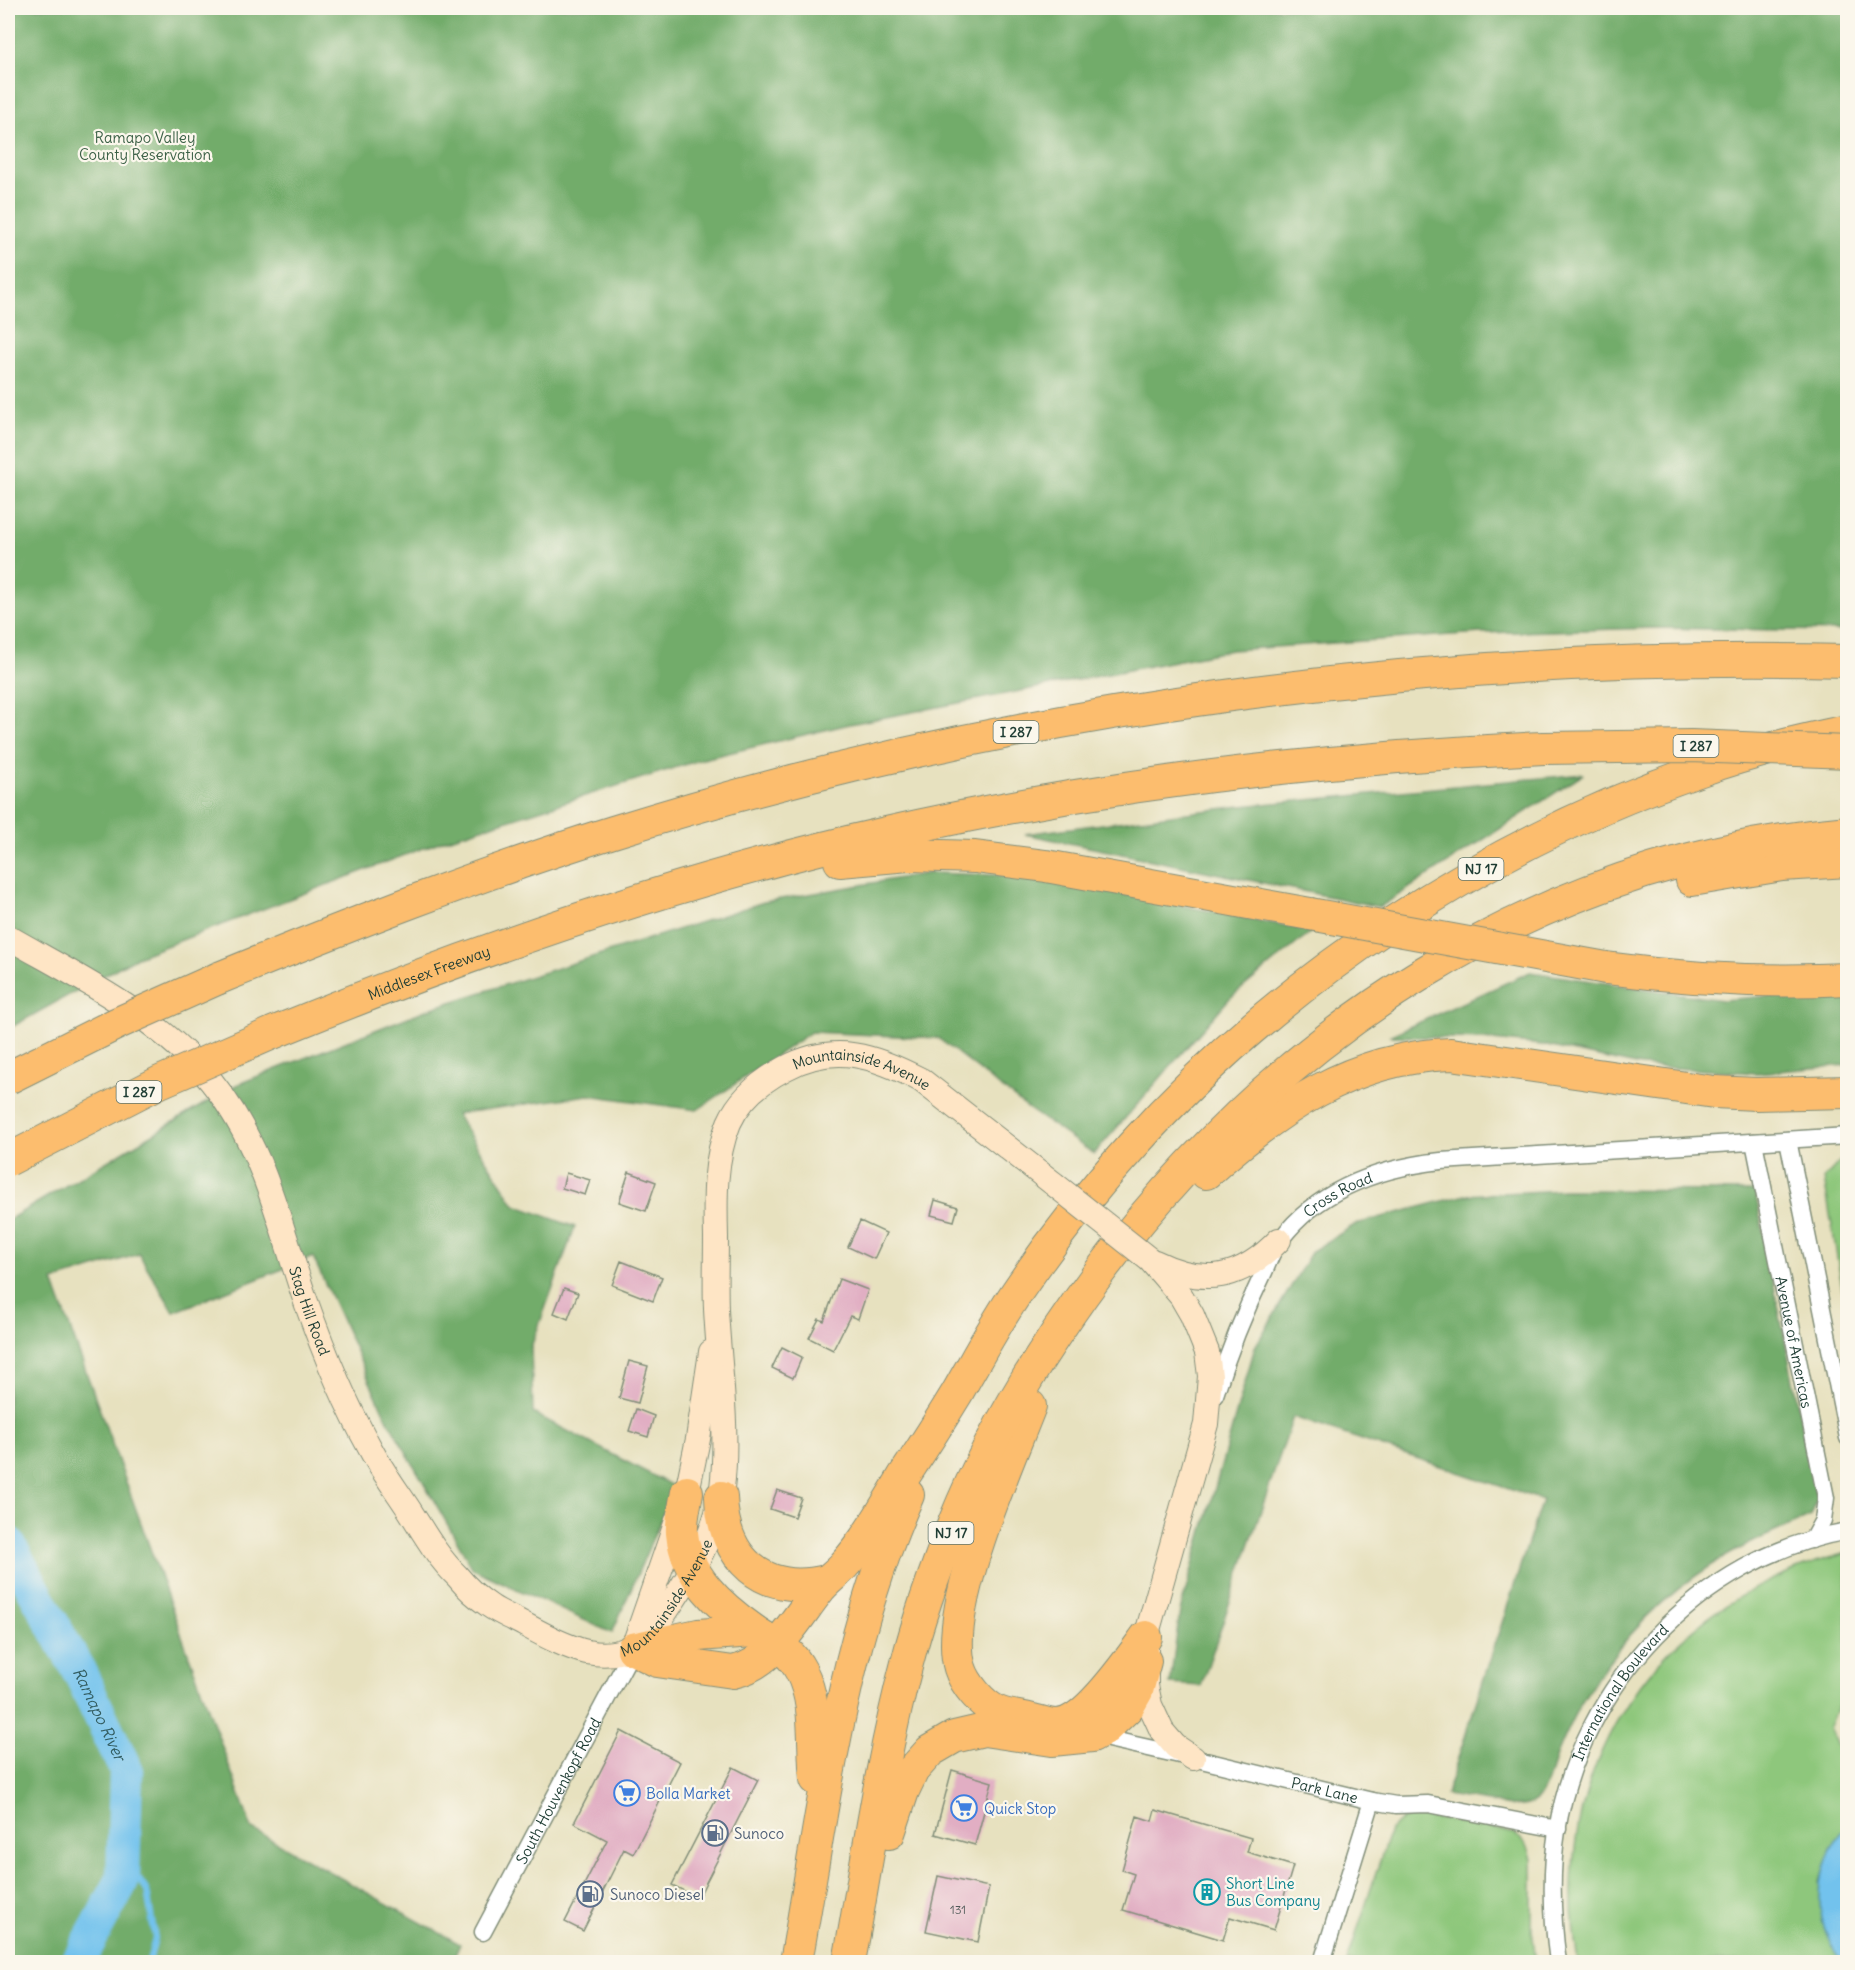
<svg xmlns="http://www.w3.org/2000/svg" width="1855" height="1970" viewBox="0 0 1855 1970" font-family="Delius,sans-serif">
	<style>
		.green { fill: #8ec77b; stroke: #568258; stroke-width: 1.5 }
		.forest { fill: #72ac6b; stroke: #487450; stroke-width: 1.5 }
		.water { fill: #72c2ed; stroke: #488090; stroke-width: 1.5 }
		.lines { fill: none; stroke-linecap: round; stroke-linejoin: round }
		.stream { stroke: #72c2ed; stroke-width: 6 }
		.river { stroke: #72c2ed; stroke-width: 34 }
		.building { fill: #e1aec3 }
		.street-casing { stroke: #838f7a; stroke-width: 19 }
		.secondary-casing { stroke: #838f7a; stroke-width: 26 }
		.highway-casing { stroke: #838f7a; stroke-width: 34 }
		.street { stroke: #fff; stroke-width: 16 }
		.secondary { stroke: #fee5c5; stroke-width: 24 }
		.highway { stroke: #fcbd6e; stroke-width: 32 }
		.secondary-bridge-casing { stroke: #838f7a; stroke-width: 26; stroke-linecap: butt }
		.highway-bridge-casing { stroke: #838f7a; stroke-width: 34; stroke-linecap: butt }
		.secondary-bridge { stroke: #fee5c5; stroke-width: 24 }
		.highway-bridge { stroke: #fcbd6e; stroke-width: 32 }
		.labels { text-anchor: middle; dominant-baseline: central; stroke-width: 4.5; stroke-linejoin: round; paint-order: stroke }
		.number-label { font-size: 12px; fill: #505958 }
		.shield { fill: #fbf7ec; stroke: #61756b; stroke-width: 1.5 }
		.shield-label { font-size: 14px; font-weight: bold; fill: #1f3d34 }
		.park-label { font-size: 15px; fill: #3b6046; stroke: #fbf7ec }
		.street-label { font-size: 15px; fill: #1f3d34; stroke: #fbf7ec }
		.shop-label { font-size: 15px; fill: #366cbe; stroke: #fbf7ec; text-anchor: start }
		.service-label { font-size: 15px; fill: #4e5e75; stroke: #fbf7ec; text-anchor: start }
		.culture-label { font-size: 15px; fill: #0d838f; stroke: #fbf7ec; text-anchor: start }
		.water-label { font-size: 16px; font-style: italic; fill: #345e62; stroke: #fbf7ec }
	</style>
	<rect width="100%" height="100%" fill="#fbf7ec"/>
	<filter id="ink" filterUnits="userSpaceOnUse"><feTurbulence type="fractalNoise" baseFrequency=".0167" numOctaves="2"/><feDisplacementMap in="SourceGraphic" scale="12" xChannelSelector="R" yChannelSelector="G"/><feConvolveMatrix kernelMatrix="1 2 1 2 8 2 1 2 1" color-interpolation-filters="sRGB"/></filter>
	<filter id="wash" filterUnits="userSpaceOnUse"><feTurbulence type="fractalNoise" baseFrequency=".008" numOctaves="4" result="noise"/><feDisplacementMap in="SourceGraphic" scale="24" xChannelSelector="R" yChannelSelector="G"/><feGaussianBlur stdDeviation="1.35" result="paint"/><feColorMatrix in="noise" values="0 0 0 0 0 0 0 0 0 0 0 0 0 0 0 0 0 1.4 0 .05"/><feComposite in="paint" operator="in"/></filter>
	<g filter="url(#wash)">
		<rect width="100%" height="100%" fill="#e7e1bf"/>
		<path class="green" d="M1847,1154H1848L1847,1317L1824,1178Z
			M1847,1553V1687H1845L1829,1727L1847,1770V1826L1831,1849L1820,1882L1841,1959L1844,1962H1578C1544,1768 1657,1600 1847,1553Z
			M1419,1816C1437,1819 1505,1828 1518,1836C1527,1842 1530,1850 1532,1860V1930L1536,1962H1347L1390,1830L1402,1819Z"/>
		<path class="forest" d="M8,8H1847V631L1654,628L1481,633L1232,650L850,724L703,759L447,839L137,957L8,1029Z
			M1584,774L1380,907L1025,834L1241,806Z
			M929,873L1030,876L1312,931L1229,999L1094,1154L1026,1107L938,1038L811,1032L697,1110L588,1095L456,1114L515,1205L575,1227L531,1347L533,1413L675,1487L612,1633L473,1569L385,1415L313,1257L174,1312L139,1254L53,1281L252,1829L460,1944L452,1962H8V1220L236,1085L426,1010L764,902Z
			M1530,972L1723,1000L1847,989V1065L1756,1073L1641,1066L1542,1045L1482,1039L1389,1036Z
			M1564,1190L1755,1191L1817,1500L1811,1516C1777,1531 1743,1545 1712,1565C1663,1596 1622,1639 1590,1688C1577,1708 1566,1731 1557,1753C1552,1767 1549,1785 1540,1796C1532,1805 1523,1807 1511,1806L1446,1795L1542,1500L1293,1417L1201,1686L1170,1684L1180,1611L1255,1347L1312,1251L1356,1224L1465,1195Z"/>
		<path class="water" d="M1847,1826L1848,1962H1844C1809,1923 1814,1864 1847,1826Z"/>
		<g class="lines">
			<path class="stream" d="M124,1858L147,1891L155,1938L149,1962"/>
			<path class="river" id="s1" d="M8,1543L81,1675L126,1770L123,1879L78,1962"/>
		</g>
		<g id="blocks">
			<path class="building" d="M629,1172L656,1182L646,1211L619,1202Z
				M566,1173L590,1180L585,1195L562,1188Z
				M935,1200L958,1207L954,1221L931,1215Z
				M860,1221L886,1233L874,1259L848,1247Z
				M621,1261L662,1277L653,1301L612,1285Z
				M839,1279L868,1290L858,1319L850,1316L833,1350L809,1338L819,1319L824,1321Z
				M564,1288L578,1293L568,1319L554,1313Z
				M782,1347L802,1357L793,1378L772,1368Z
				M629,1361L648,1366L638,1403L619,1398Z
				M636,1409L654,1416L648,1437L629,1431Z
				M777,1490L801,1498L794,1517L770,1509Z
				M621,1731L680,1762L633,1854L624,1849L583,1931L565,1922L607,1840L574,1823Z
				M733,1767L758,1780L698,1898L672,1885Z
				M952,1770L992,1782L975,1845L935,1834Z
				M1155,1810L1251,1838L1247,1852L1293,1866L1274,1930L1230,1917L1223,1940L1123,1910L1134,1874L1122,1870L1137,1816L1152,1821Z
				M938,1876L989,1887L978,1942L926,1931Z"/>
		</g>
	</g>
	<g filter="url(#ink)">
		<use href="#blocks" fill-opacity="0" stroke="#838f7a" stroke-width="1.5"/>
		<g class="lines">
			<g class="street-casing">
				<g id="street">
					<path d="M1788,1140L1848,1438"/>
					<path id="s2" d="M1754,1142L1826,1498L1823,1520L1812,1540"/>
					<path id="s3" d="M1215,1395C1228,1353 1245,1311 1264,1272C1269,1261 1273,1248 1281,1239C1319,1189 1380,1168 1441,1161L1848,1136"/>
					<path id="s4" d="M1095,1736L1193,1758L1372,1801L1396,1805L1428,1804L1558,1829"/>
					<path id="s5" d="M483,1932L633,1649"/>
					<path d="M1322,1962L1372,1801"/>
					<path id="s6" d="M1558,1962C1552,1918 1550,1875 1557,1831C1580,1686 1701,1556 1848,1531"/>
				</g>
			</g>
			<g class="secondary-casing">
				<g id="secondary">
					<path id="s7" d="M8,937C79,978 158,1015 211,1081C265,1148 279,1224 306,1302C324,1353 345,1403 371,1450C382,1471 397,1491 410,1511C424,1533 438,1558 457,1576C466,1587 478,1598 490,1606C497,1611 506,1615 514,1619C537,1631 562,1646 587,1652C626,1660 647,1641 667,1610C691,1574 717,1533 722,1488C729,1429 719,1369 716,1309C715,1285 716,1261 716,1237C715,1199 714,1159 729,1123C740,1098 763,1080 786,1068C835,1042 875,1056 921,1080L1054,1184"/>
					<path d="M1150,1260L1181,1296L1192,1315L1207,1352L1210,1376L1206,1424L1146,1637V1685L1150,1705L1162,1731L1175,1746L1193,1758"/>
					<path d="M1155,1262C1204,1286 1241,1280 1279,1240"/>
					<path d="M634,1645L687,1492L698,1439L711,1352"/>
				</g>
			</g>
			<g class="highway-casing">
				<g id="highway">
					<path d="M840,861L909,855L975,857L1046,866L1310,914"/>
					<path d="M1692,880L1782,865L1848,861"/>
					<path d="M1606,968C1686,979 1766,983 1848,979"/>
					<path d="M219,978C349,925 479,874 613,832C1010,708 1431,651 1848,661"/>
					<path id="s8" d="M275,1032C473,951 677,880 886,833C1102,784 1323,758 1544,748"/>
					<path d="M1206,1173C1278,1109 1351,1057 1451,1054L1714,1092L1756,1094L1848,1092"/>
					<path d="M1030,1406C1007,1466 942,1609 960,1668C965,1684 982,1705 998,1712C1007,1716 1020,1717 1029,1719C1038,1721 1048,1725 1056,1725C1085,1725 1130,1659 1146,1637"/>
					<path d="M687,1492C685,1505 681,1520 682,1533C686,1576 719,1606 753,1630C772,1644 788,1646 801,1671C818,1704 812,1743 816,1779"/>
					<path d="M721,1497C723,1559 763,1596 826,1581"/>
					<path d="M633,1649L657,1661L733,1672C772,1664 795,1620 818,1591C826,1580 837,1574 845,1564C852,1557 858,1548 864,1540C878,1520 891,1498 904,1476C922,1449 940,1421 957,1393C977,1358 996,1322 1019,1289C1053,1239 1091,1191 1132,1146C1280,980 1490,841 1701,770C1749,753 1798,741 1848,731"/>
					<path d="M633,1649L698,1635L754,1631"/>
					<path d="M889,1833L903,1791L913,1770L930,1751L954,1737L984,1730L1052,1740L1092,1736L1106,1728L1128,1707L1137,1691L1145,1661"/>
					<path d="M796,1962C824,1805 842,1642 908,1495"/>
					<path d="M849,1962C867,1863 881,1761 907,1663C919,1616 936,1569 954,1523C990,1434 1041,1351 1098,1274C1281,1030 1538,859 1848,832"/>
				</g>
			</g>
			<use href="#street" class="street"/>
			<use href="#secondary" class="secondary"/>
			<use href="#highway" class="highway"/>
			<g class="secondary-bridge-casing">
				<path id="secondary-bridge" d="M1054,1184L1150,1260"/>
			</g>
			<g class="highway-bridge-casing">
				<path id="highway-bridge" d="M1544,748L1691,746L1848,752
					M1310,914L1606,968
					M8,1078L118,1023L219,978
					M8,1160L160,1082L275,1032"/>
			</g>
			<use href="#secondary-bridge" class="secondary-bridge"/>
			<use href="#highway-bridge" class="highway-bridge"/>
		</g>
	</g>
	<defs>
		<g id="supermarket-ring" transform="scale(1.35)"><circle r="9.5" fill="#fbf7ec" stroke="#3f7fe0" stroke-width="1.5"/><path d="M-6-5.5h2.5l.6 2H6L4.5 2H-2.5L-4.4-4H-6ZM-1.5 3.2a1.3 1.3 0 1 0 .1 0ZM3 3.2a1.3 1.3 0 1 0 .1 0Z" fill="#3f7fe0"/></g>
		<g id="fuel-ring" transform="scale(1.35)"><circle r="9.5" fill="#fbf7ec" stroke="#5c6f8a" stroke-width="1.5"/><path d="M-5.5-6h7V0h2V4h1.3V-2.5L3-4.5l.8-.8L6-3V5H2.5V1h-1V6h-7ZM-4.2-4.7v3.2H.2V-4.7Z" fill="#5c6f8a"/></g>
		<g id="building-ring" transform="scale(1.35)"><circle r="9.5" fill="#fbf7ec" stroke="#0f9aa8" stroke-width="1.5"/><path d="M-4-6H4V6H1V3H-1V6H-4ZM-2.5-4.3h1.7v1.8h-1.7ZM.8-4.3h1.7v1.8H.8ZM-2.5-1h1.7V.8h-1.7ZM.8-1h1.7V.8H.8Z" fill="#0f9aa8"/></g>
	</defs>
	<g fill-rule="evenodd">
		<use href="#supermarket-ring" x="627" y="1793"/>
		<use href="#supermarket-ring" x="964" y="1808"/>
		<use href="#fuel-ring" x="715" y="1833"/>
		<use href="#building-ring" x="1207" y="1892"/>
		<use href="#fuel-ring" x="590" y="1894"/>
	</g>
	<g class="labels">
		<g class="number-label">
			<text x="958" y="1909">131</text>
		</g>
		<g class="shield">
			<rect x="993.5" y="721" width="45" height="22" rx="4.5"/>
			<rect x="1673.5" y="735" width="45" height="22" rx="4.5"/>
			<rect x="1458.5" y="858" width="45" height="22" rx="4.5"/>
			<rect x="116.5" y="1081" width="45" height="22" rx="4.5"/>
			<rect x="928.5" y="1522" width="45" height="22" rx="4.5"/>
		</g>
		<g class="shield-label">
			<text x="1016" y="732">I 287</text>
			<text x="1696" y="746">I 287</text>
			<text x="1481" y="869">NJ 17</text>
			<text x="139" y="1092">I 287</text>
			<text x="951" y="1533">NJ 17</text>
		</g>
		<g class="park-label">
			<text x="145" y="137">Ramapo Valley<tspan x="145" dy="17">County Reservation</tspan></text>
		</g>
		<g class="street-label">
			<text stroke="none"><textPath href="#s8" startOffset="165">Middlesex Freeway</textPath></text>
			<text stroke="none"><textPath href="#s7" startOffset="1720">Mountainside Avenue</textPath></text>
			<text stroke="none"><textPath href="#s3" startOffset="243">Cross Road</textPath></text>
			<text stroke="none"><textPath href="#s7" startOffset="502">Stag Hill Road</textPath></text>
			<text stroke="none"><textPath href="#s2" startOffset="204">Avenue of Americas</textPath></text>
			<text stroke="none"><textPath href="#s7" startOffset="1066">Mountainside Avenue</textPath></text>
			<text stroke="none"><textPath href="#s6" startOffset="286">International Boulevard</textPath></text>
			<text stroke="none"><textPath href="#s4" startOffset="236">Park Lane</textPath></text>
			<text stroke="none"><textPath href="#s5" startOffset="160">South Houvenkopf Road</textPath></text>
		</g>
		<g class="shop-label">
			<text x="646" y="1793">Bolla Market</text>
			<text x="984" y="1808">Quick Stop</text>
		</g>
		<g class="service-label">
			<text x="734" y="1833">Sunoco</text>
			<text x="610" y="1894">Sunoco Diesel</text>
		</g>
		<g class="culture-label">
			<text x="1226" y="1883">Short Line<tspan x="1226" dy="17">Bus Company</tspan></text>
		</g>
		<g class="water-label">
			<text stroke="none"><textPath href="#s1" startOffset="194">Ramapo River</textPath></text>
		</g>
	</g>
	<rect width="1855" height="1970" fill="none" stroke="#fbf7ec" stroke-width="30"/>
</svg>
